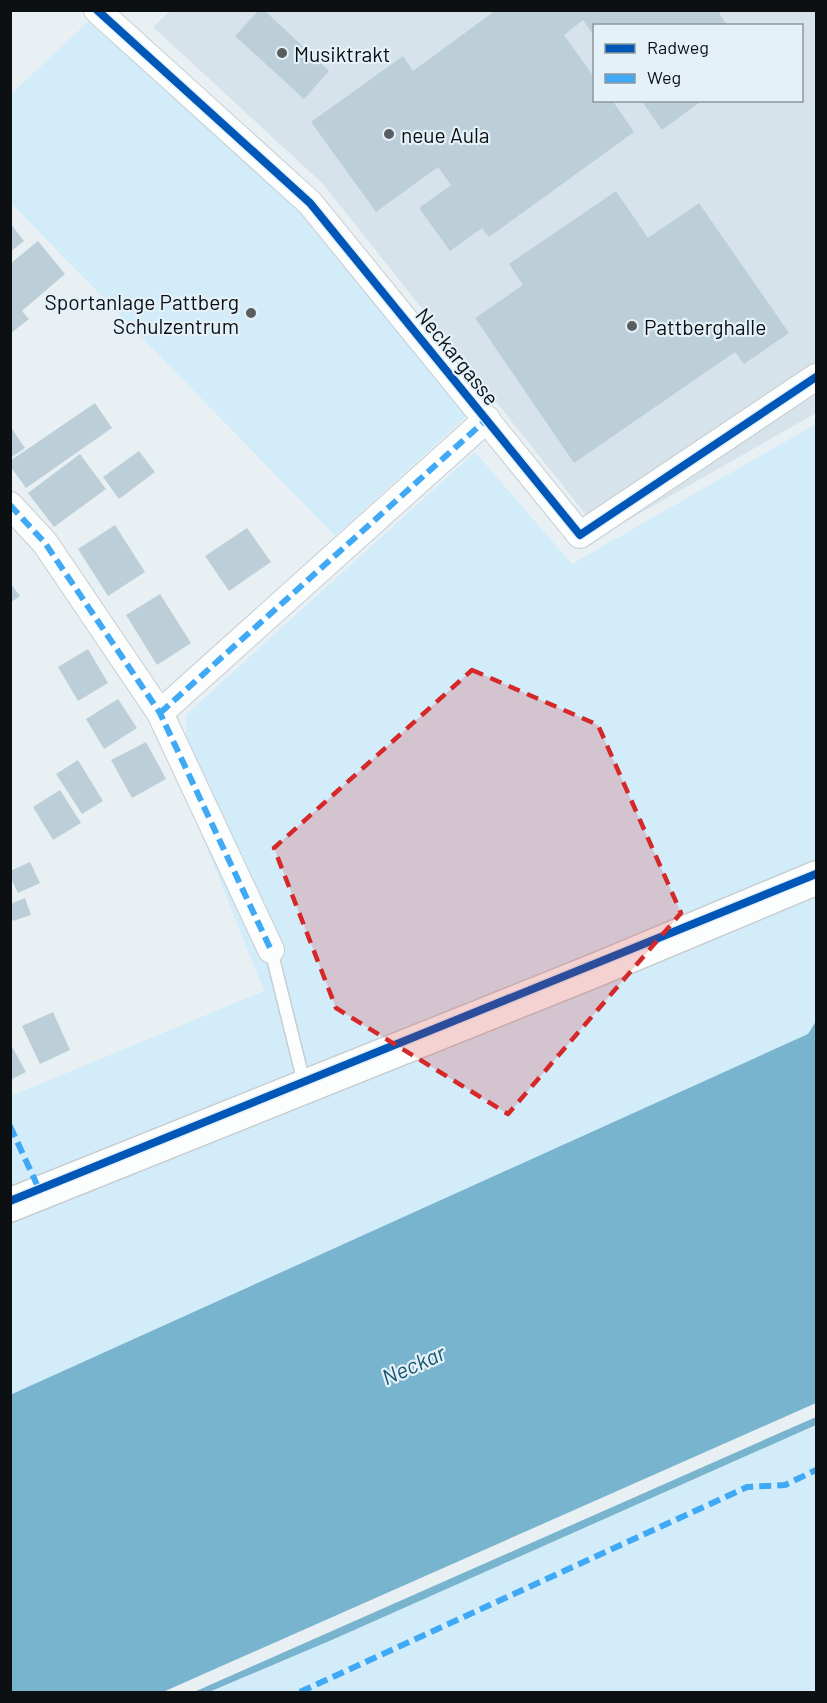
<svg xmlns="http://www.w3.org/2000/svg" width="827" height="1703" viewBox="0 0 827 1703" font-family="Barlow,sans-serif">
	<style>
		.built { fill: #d6e3eb; fill-rule: evenodd }
		.green { fill: #d2ecf9 }
		.water { fill: #79b4ce }
		.pier { fill: #e8f0f4 }
		.building { fill: #bccfd8 }
		.lines { fill: none; stroke-linecap: round; stroke-linejoin: round }
		.lane-casing { stroke: #c7cdd0; stroke-width: 15 }
		.street-casing { stroke: #c7cdd0; stroke-width: 28 }
		.primary-casing { stroke: #c7cdd0; stroke-width: 36 }
		.lane { stroke: #fcfdfd; stroke-width: 12 }
		.street { stroke: #fcfdfd; stroke-width: 26 }
		.primary { stroke: #fcfdfd; stroke-width: 33 }
		.quiet { stroke: #3fa9f5; stroke-width: 6; stroke-dasharray: 12 6; stroke-linecap: butt }
		.cycleway-casing { stroke: #e4f1f8; stroke-width: 11 }
		.cycleway { stroke: #0057b8; stroke-width: 8 }
		.marked { fill: #d62828; fill-opacity: 0.2; stroke: #d62828; stroke-width: 4.5; stroke-dasharray: 12 8; stroke-linejoin: round }
		.poi-dot { fill: #595e61; stroke: #e4f1f8; stroke-width: 2 }
		.labels { text-anchor: middle; dominant-baseline: central; stroke-width: 4.5; stroke-linejoin: round; paint-order: stroke }
		.poi-label { font-size: 21px; fill: #0c1012; stroke: #e4f1f8; text-anchor: start }
		.street-label { font-size: 21px; fill: #0c1012; stroke: #e4f1f8 }
		.water-label { font-size: 22px; font-style: italic; fill: #16556f; stroke: #e4f1f8 }
	</style>
	<rect width="100%" height="100%" fill="#e8f0f4"/>
	<path class="built" d="M171,10L816,11V413L602,535L323,184L153,27ZM594,26H802V100H594Z"/>
	<path class="green" d="M90,20L302,211L469,414L335,536L11,203V94Z
		M816,424V1021L808,1034L11,1395V1096L264,991L188,801L186,715L475,452L572,564Z
		M816,1425V1692H209L334,1639Z"/>
	<path class="water" d="M816,1021V1425L334,1639L209,1692H11L10,1395L808,1034Z"/>
	<path class="pier" d="M816,1403V1417L194,1692H163Z"/>
	<path class="building" d="M259,10H264L329,71L304,99L235,36Z
		M496,10H722L719,13L728,26H594V36L583,20L564,35L594,77V100H612L634,132L489,237L482,228L450,251L419,208L451,185L438,167L376,212L311,122L403,56L413,71Z
		M641,100H703L662,130Z
		M616,191L648,238L699,203L789,333L744,364L735,352L574,463L475,318L523,285L509,264Z
		M10,223L24,241L10,252Z
		M38,241L65,274L22,311L29,319L10,334V264Z
		M95,403L112,428L26,488L10,466V461Z
		M10,426L25,448L10,458Z
		M139,451L155,472L119,499L103,477Z
		M80,454L106,489L54,527L28,493Z
		M115,525L145,572L108,596L78,549Z
		M247,528L271,562L229,591L205,556Z
		M10,583L20,596L10,603Z
		M160,594L191,643L157,665L126,615Z
		M88,649L108,683L78,701L58,667Z
		M118,699L137,728L104,749L86,719Z
		M146,742L166,779L132,798L111,760Z
		M78,760L103,801L82,814L56,774Z
		M60,790L81,823L53,840L33,807Z
		M30,862L40,883L18,893L10,876V871Z
		M25,898L31,915L13,921L10,915V904Z
		M53,1012L70,1050L40,1064L22,1026Z
		M10,1043L26,1072L10,1080Z"/>
	<g class="lines">
		<g class="lane-casing">
			<path id="lane" d="M271,950L304,1083"/>
		</g>
		<g class="street-casing">
			<path id="street" d="M97,10L310,203L580,535L816,377
				M10,505L45,543L160,713L271,950
				M160,713L487,419"/>
		</g>
		<g class="primary-casing">
			<path id="primary" d="M10,1205L596,970L816,878"/>
		</g>
		<use href="#lane" class="lane"/>
		<use href="#street" class="street"/>
		<use href="#primary" class="primary"/>
		<path class="quiet" d="M10,505L45,543L160,713L271,950
			M160,713L487,419
			M10,1126L39,1189
			M300,1692L747,1487L785,1485L816,1470"/>
		<g class="cycleway-casing">
			<path id="cycleway" d="M97,10L310,203L580,535L816,377
				M10,1201L816,874"/>
		</g>
		<use href="#cycleway" class="cycleway"/>
	</g>
	<path class="marked" d="M472,670L598,725L681,913L508,1114L336,1008L274,848Z"/>
	<g class="poi-dot">
		<circle cx="282" cy="53" r="6"/>
		<circle cx="389" cy="134" r="6"/>
		<circle cx="251" cy="313" r="6"/>
		<circle cx="632" cy="326" r="6"/>
	</g>
	<g class="labels">
		<g class="poi-label">
			<text x="294" y="53">Musiktrakt</text>
			<text x="401" y="134">neue Aula</text>
			<text x="239" y="301" text-anchor="end">Sportanlage Pattberg<tspan x="239" dy="24">Schulzentrum</tspan></text>
			<text x="644" y="326">Pattberghalle</text>
		</g>
		<g class="street-label">
			<text transform="translate(458 356) rotate(51)">Neckargasse</text>
		</g>
		<g class="water-label">
			<text transform="translate(413 1364) rotate(-24)">Neckar</text>
		</g>
	</g>
	<rect width="827" height="1703" fill="none" stroke="#0c1012" stroke-width="24"/>
	<rect x="593" y="24" width="210" height="78" fill="#e4f1f8" stroke="#8e979c" stroke-width="1.5"/>
	<rect x="605" y="44" width="30" height="9" fill="#0057b8" stroke="#8e979c" stroke-width="1.5"/>
	<text x="647" y="54" font-size="18" fill="#0c1012">Radweg</text>
	<rect x="605" y="74" width="30" height="9" fill="#3fa9f5" stroke="#8e979c" stroke-width="1.5"/>
	<text x="647" y="84" font-size="18" fill="#0c1012">Weg</text>
</svg>
